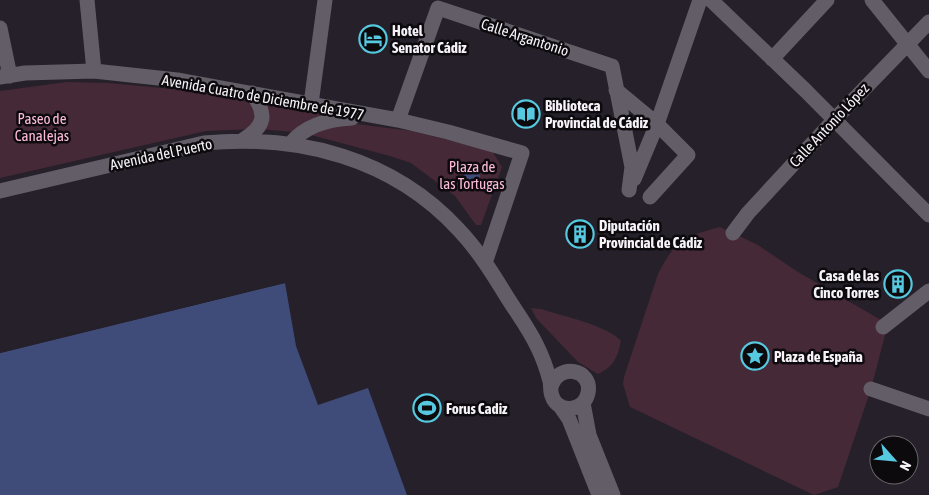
<svg xmlns="http://www.w3.org/2000/svg" width="929" height="495" viewBox="0 0 929 495" font-family="'Asap Condensed',sans-serif">
	<style>
		.green { fill: #462936 }
		.water { fill: #3f4b78 }
		.pier { fill: #252029 }
		.lines { fill: none; stroke-linecap: round; stroke-linejoin: round }
		.minor { stroke: #635d68; stroke-width: 15 }
		.labels { text-anchor: middle; dominant-baseline: central; stroke-width: 5; stroke-linejoin: round; paint-order: stroke }
		.poi-label { font-size: 15px; font-weight: bold; fill: #f6f2f8; stroke: #0d0a0e; text-anchor: start }
		.street-label { font-size: 15px; fill: #f6f2f8; stroke: #0d0a0e }
		.park-label { font-size: 15px; fill: #febcda; stroke: #0d0a0e }
	</style>
	<rect width="100%" height="100%" fill="#252029"/>
	<path class="green" d="M67,82L108,83L183,90L324,115L294,132L257,129L206,131L0,178V91Z
		M341,122L412,131L492,151L502,167L481,225H476L455,196L411,163L390,156L311,135Z
		M720,227L758,245L798,272L881,320L885,335L871,389L838,487L814,495L630,407L623,384L624,377L658,274C674,241 686,236 720,227Z
		M531,308L541,309C562,316 607,325 621,341C617,359 614,366 598,374L578,362L536,318Z"/>
	<path class="water" d="M464 176a8 8 0 1 1 16 0a8 8 0 1 1-16 0Z
		M285,283L296,346L318,405L368,388L407,495H0V353Z"/>
	<path class="pier" d="M284,281L285,283L0,353V351Z"/>
	<g class="lines">
		<path class="minor" d="M87,0L94,71
			M711,0L806,91L929,215
			M872,0L929,71
			M0,28L10,76
			M772,59L827,0
			M0,77L25,73L94,71L177,80L398,120L448,132L522,153L485,263
			M616,90L657,124L688,155L650,197
			M311,104L325,0
			M398,120L438,8L612,66L632,167L629,190
			M243,140C266,126 267,114 252,93
			M291,143C306,125 329,119 352,118
			M634,179L657,124L700,0
			M0,191L204,143C299,134 393,158 459,230C478,250 493,274 507,297C517,313 529,329 537,346C542,356 547,370 550,381C551,386 550,391 552,396C558,414 584,412 588,393C593,369 558,362 551,387
			M733,233L748,213L834,120L929,22
			M883,327L929,291
			M871,389L929,409
			M583,403L589,435L613,495
			M560,406L569,419L599,495"/>
	</g>
	<defs>
		<g id="hotel-ring" transform="scale(1.4375)"><circle r="9.5" fill="#0d0a0e" stroke="#56c9e0" stroke-width="1.5"/><path d="M-6-4.5h1.5V1H6V5H4.5V3h-9V5H-6ZM-4 0a1.8 1.8 0 1 1 3.6 0ZM.5 0V-2.5h3Q6-2.5 6 0Z" fill="#56c9e0"/></g>
		<g id="library-ring" transform="scale(1.4375)"><circle r="9.5" fill="#0d0a0e" stroke="#56c9e0" stroke-width="1.5"/><path d="M-6-4Q-3-5.5-.7-3.5V5Q-3 3-6 4ZM6-4Q3-5.5 .7-3.5V5Q3 3 6 4Z" fill="#56c9e0"/></g>
		<g id="building-ring" transform="scale(1.4375)"><circle r="9.5" fill="#0d0a0e" stroke="#56c9e0" stroke-width="1.5"/><path d="M-4-6H4V6H1V3H-1V6H-4ZM-2.5-4.3h1.7v1.8h-1.7ZM.8-4.3h1.7v1.8H.8ZM-2.5-1h1.7V.8h-1.7ZM.8-1h1.7V.8H.8Z" fill="#56c9e0"/></g>
		<g id="sight-ring" transform="scale(1.4375)"><circle r="9.5" fill="#0d0a0e" stroke="#56c9e0" stroke-width="1.5"/><path d="M0-6L1.8-2.2L6-1.7L2.9 1.2L3.7 5.4L0 3.3L-3.7 5.4L-2.9 1.2L-6-1.7L-1.8-2.2Z" fill="#56c9e0"/></g>
		<g id="stadium-ring" transform="scale(1.4375)"><circle r="9.5" fill="#0d0a0e" stroke="#56c9e0" stroke-width="1.5"/><path d="M0-5a6.5 5 0 1 0 0 10a6.5 5 0 1 0 0-10ZM-3.5-1.8h7v3.6h-7Z" fill="#56c9e0"/></g>
	</defs>
	<g fill-rule="evenodd">
		<use href="#hotel-ring" x="373" y="39"/>
		<use href="#library-ring" x="526" y="114"/>
		<use href="#building-ring" x="580" y="234"/>
		<use href="#building-ring" x="898" y="284"/>
		<use href="#sight-ring" x="755" y="356"/>
		<use href="#stadium-ring" x="427" y="408"/>
	</g>
	<g class="labels">
		<g class="poi-label">
			<text x="392" y="30">Hotel<tspan x="392" dy="17">Senator Cádiz</tspan></text>
			<text x="545" y="105">Biblioteca<tspan x="545" dy="17">Provincial de Cádiz</tspan></text>
			<text x="599" y="225">Diputación<tspan x="599" dy="17">Provincial de Cádiz</tspan></text>
			<text x="879" y="275" text-anchor="end">Casa de las<tspan x="879" dy="17">Cinco Torres</tspan></text>
			<text x="774" y="356">Plaza de España</text>
			<text x="446" y="408">Forus Cadiz</text>
		</g>
		<g class="street-label">
			<text transform="translate(525 37) rotate(18)">Calle Argantonio</text>
			<text transform="translate(263 97) rotate(10)">Avenida Cuatro de Diciembre de 1977</text>
			<text transform="translate(829 125) rotate(-47)">Calle Antonio López</text>
			<text transform="translate(161 154) rotate(-12)">Avenida del Puerto</text>
		</g>
		<g class="park-label">
			<text x="42" y="118">Paseo de<tspan x="42" dy="17">Canalejas</tspan></text>
			<text x="472" y="166">Plaza de<tspan x="472" dy="17">las Tortugas</tspan></text>
		</g>
	</g>
	<g transform="translate(894 460) rotate(117)"><circle r="24" fill="#0d0a0e" stroke="#6a676c"/>
	<path d="M0-4L9 19L0 12L-9 19Z" fill="#56c9e0"/>
	<text y="-8" font-size="14" font-weight="bold" text-anchor="middle" fill="#f6f2f8">N</text>
	</g>
</svg>
